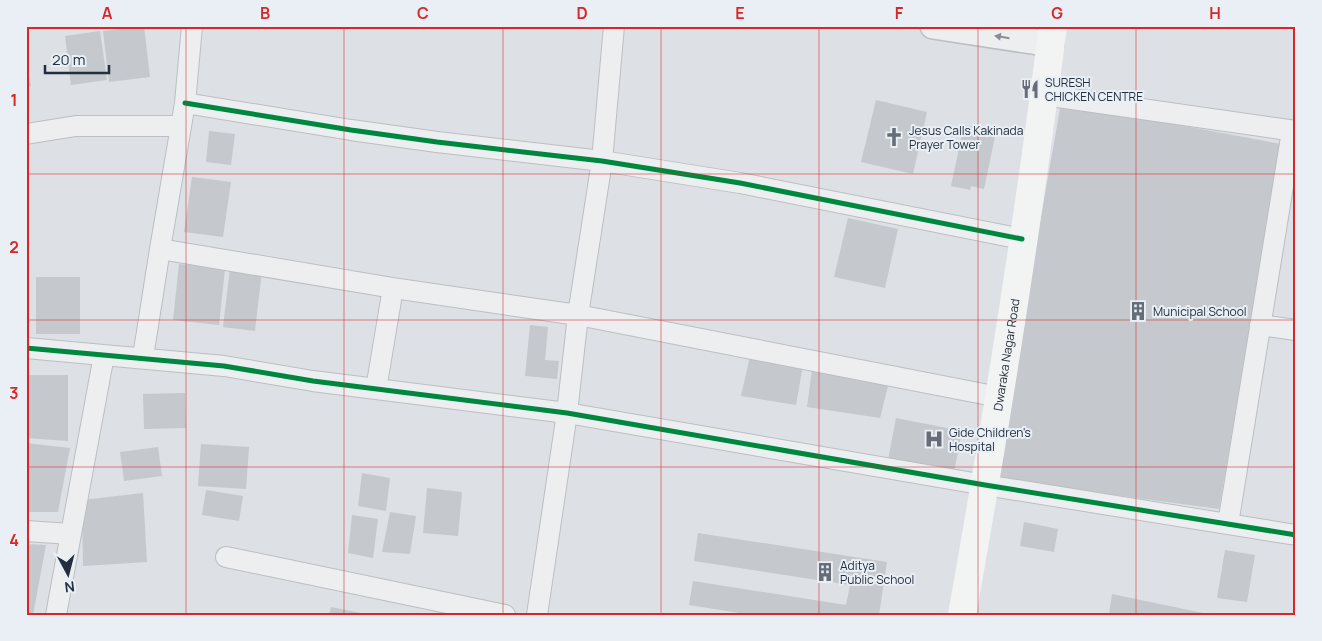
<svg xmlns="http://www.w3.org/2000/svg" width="1322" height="641" viewBox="0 0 1322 641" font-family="Manrope,sans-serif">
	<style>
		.building { fill: #c5c8cc }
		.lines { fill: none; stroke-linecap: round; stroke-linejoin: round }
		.minor-casing { stroke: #bbbec2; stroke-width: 22 }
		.tertiary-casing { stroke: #bbbec2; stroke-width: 28 }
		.minor { stroke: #edeef0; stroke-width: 20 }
		.tertiary { stroke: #edeef0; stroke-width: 25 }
		.secondary { stroke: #f2f4f4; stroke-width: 28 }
		.cycleway-casing { stroke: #e9eff5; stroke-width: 8 }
		.cycleway { stroke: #00873e; stroke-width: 5 }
		.oneway { fill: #888e97 }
		.grid { fill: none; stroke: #d62828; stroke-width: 1; stroke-opacity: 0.55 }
		.labels { text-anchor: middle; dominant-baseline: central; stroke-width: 4; stroke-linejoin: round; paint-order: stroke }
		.poi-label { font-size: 12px; fill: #232f3e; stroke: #e9eff5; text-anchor: start }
		.street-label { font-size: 12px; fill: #232f3e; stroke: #e9eff5 }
		.neatline { fill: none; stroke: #d62828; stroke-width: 2 }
		.grid-label { font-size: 16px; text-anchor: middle; font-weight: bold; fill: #d62828 }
	</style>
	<rect width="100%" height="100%" fill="#dde0e4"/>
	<path class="building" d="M26,26H44V27L26,30Z
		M144,26L150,77L109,82L103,31Z
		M100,31L107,80L71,85L65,36Z
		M26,64L31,86L26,87Z
		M876,100L927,112L913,174L861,162Z
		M1061,103L1281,144L1219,509L995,479Z
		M964,125L996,132L984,189L971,186L970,190L951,186Z
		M209,131L235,134L231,165L206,162Z
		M192,177L231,182L223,237L184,232Z
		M848,218L898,229L885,288L834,277Z
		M179,264L225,269L219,325L173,320Z
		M230,268L262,271L255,331L223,327Z
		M36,277H80V334H36Z
		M530,325L548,327L545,360L559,361L557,379L525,376Z
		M750,356L803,365L796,405L741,396Z
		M813,363L890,378L880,418L807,407Z
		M26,375H68V441L26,438Z
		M185,393L186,428L144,429L143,394Z
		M896,418L962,431L954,472L888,460Z
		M26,443L70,448L58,512H26Z
		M201,444L249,447L246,489L198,486Z
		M158,447L162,476L124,481L120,452Z
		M362,473L390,478L386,511L358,506Z
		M427,488L462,492L458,536L423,533Z
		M206,490L243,496L239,521L202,515Z
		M143,493L147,562L83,566L82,500Z
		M390,512L416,516L410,554L382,552Z
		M352,515L378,519L373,558L348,553Z
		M1024,522L1058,529L1054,552L1020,546Z
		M698,533L887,562L879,615H752L689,605L693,581L846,605L850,585L694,561Z
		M26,544L46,545L33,615H26Z
		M1225,550L1255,555L1247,602L1217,598Z
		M1112,594L1203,613V615H1109Z
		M331,607L366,614V615H329Z"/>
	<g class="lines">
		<g class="minor-casing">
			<path id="minor" d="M1044,95L1296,131
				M185,103L351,130L437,142L602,161L740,183L1022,239
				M26,134L76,126H181
				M160,249L393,288L578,315L999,397
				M1260,325L1296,330
				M26,348L224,366L313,381L567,413L985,485L1296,535
				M143,357L160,249L185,103L192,26
				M376,389L393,288
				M1228,524L1292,131
				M26,531L71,534
				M226,557L505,615
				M56,615L104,355
				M537,615L567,413L578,315L602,161L614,26"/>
		</g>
		<g class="tertiary-casing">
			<path id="tertiary" d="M933,26L1051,44"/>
		</g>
		<use href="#minor" class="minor"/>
		<use href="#tertiary" class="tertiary"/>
		<path class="secondary" id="s1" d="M962,615C997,419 1028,223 1053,26"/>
		<g class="cycleway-casing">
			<path id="cycleway" d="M185,103L351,130L437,142L602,161L740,183L1022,239
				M26,348L224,366L313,381L567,413L985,485L1296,535"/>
		</g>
		<use href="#cycleway" class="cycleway"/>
	</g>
	<defs><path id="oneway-solid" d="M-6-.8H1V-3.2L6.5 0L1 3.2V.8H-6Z" transform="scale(1.25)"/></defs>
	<use class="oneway" href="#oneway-solid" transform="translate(1002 37) rotate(-171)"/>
	<path class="grid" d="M186,26V615M344,26V615M503,26V615M661,26V615M819,26V615M978,26V615M1136,26V615M26,174H1296M26,320H1296M26,467H1296"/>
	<defs>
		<g id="restaurant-bare" transform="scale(1.5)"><path d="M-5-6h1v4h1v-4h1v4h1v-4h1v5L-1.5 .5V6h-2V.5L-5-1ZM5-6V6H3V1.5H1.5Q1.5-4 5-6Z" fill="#646d78" stroke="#e9eff5" stroke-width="2.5" paint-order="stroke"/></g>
		<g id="church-bare" transform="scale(1.5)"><path d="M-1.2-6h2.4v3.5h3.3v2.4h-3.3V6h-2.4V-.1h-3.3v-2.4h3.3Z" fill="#646d78" stroke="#e9eff5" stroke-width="2.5" paint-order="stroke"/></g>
		<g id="building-bare" transform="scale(1.5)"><path d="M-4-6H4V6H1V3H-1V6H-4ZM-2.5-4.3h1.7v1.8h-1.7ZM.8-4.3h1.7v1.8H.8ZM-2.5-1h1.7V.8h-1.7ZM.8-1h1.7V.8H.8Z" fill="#646d78" stroke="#e9eff5" stroke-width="2.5" paint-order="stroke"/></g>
		<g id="hospital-bare" transform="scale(1.5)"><path d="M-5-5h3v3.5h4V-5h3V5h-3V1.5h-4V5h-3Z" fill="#646d78" stroke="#e9eff5" stroke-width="2.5" paint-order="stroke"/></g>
	</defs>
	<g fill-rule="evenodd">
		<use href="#restaurant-bare" x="1030" y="89"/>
		<use href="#church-bare" x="894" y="137"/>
		<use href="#building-bare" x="1138" y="311"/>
		<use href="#hospital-bare" x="934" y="439"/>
		<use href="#building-bare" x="825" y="572"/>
	</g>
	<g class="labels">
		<g class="poi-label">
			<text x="1045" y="82">SURESH<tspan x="1045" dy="14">CHICKEN CENTRE</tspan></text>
			<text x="909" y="130">Jesus Calls Kakinada<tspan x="909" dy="14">Prayer Tower</tspan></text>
			<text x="1153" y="311">Municipal School</text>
			<text x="949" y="432">Gide Children's<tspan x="949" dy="14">Hospital</tspan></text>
			<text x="840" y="565">Aditya<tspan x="840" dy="14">Public School</tspan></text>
		</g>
		<g class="street-label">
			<text stroke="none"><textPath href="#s1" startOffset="264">Dwaraka Nagar Road</textPath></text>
		</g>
	</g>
	<rect width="1322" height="641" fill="none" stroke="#e9eff5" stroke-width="55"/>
	<g transform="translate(68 574) rotate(173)" stroke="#e9eff5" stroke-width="4" paint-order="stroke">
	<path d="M0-4L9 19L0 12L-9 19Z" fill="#232f3e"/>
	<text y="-8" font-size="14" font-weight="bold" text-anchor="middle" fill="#232f3e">N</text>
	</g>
	<path d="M45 65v8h64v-8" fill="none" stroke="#232f3e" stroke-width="2.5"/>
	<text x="52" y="65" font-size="15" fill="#232f3e" stroke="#e9eff5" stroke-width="4" paint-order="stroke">20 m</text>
	<rect x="28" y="28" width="1266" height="586" class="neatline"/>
	<g class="grid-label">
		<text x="107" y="19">A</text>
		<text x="265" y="19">B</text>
		<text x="423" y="19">C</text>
		<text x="582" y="19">D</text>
		<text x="740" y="19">E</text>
		<text x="899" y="19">F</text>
		<text x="1057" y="19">G</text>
		<text x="1215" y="19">H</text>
		<text x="14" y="106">1</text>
		<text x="14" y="253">2</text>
		<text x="14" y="399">3</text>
		<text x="14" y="546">4</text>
	</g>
</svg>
